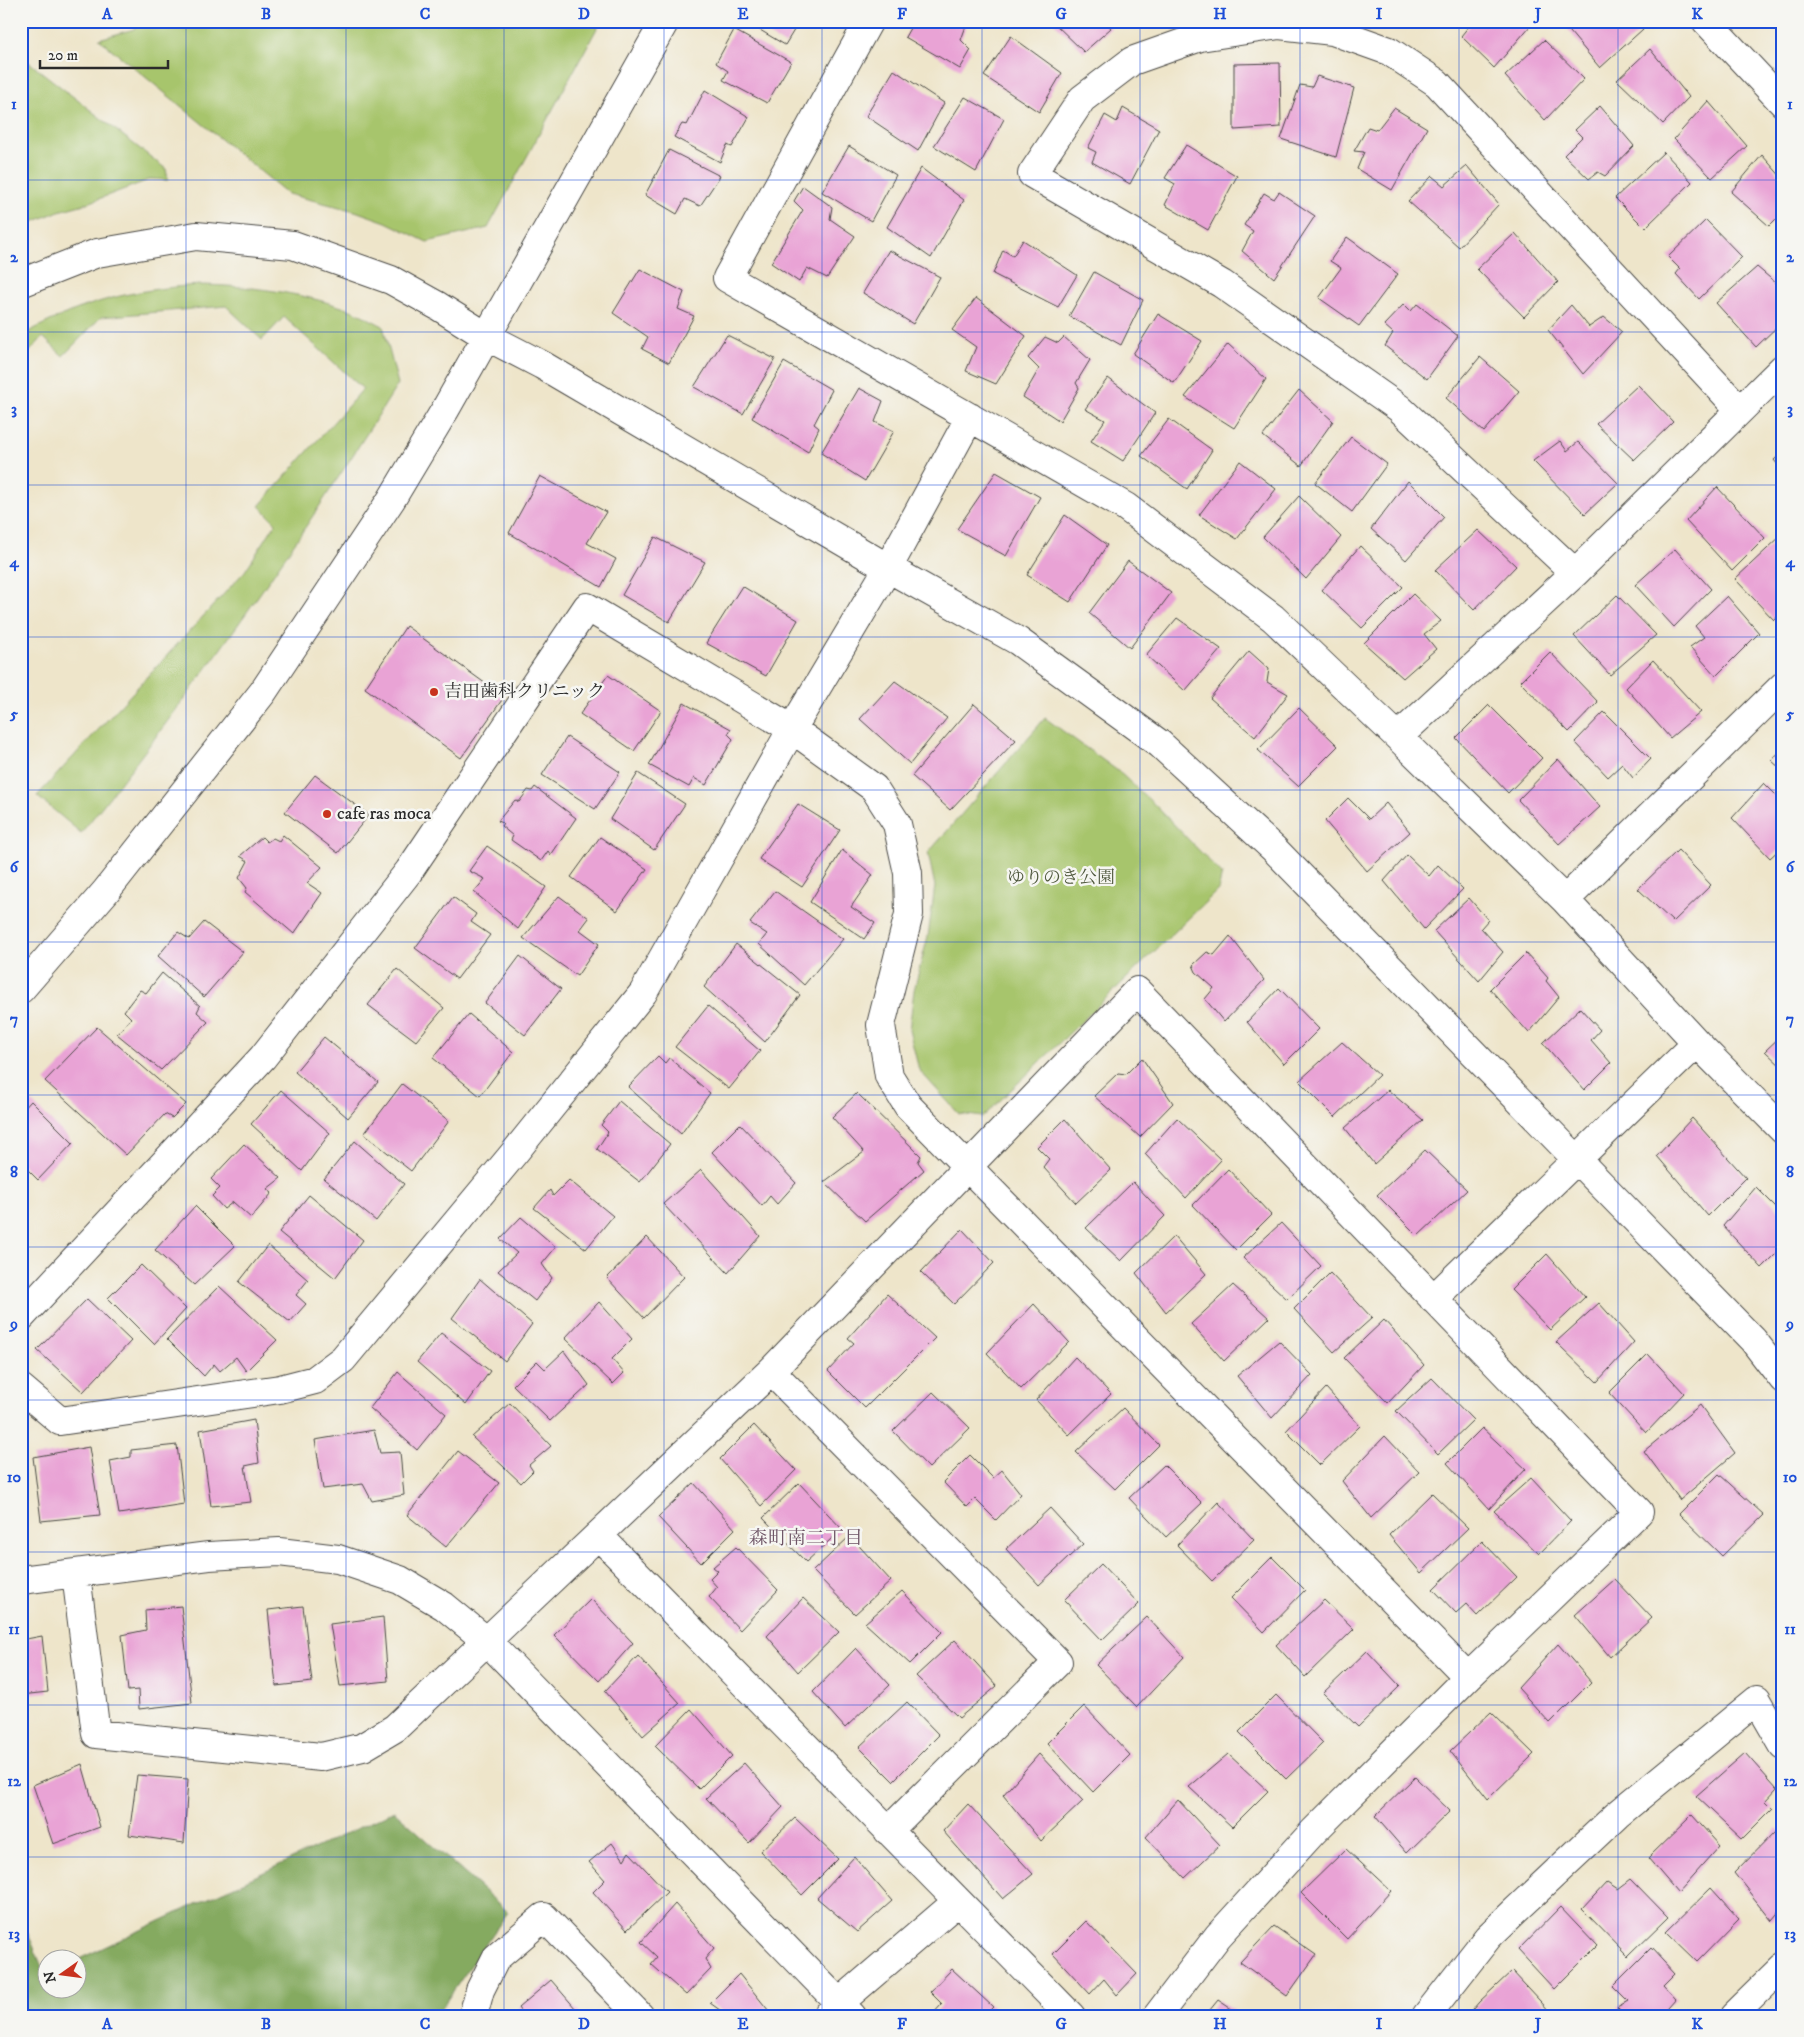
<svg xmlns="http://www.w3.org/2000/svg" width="1804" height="2037" viewBox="0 0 1804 2037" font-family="'IM FELL DW Pica','Noto Serif JP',serif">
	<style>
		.green { fill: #a7c56c; stroke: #69784c }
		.forest { fill: #85aa60; stroke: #586a46 }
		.building { fill: #e9a3d5 }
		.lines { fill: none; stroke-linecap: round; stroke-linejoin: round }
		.minor-casing { stroke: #484743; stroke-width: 30 }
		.minor { stroke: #fff; stroke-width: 28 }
		.grid { fill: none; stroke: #1d4ed8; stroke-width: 1; stroke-opacity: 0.55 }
		.poi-dot { fill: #c8321e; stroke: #f6f6f2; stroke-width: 2 }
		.labels { text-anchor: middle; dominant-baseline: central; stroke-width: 5; stroke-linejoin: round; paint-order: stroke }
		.poi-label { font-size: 18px; fill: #2b2b2b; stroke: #f6f6f2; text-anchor: start }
		.park-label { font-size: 18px; fill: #50593e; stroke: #f6f6f2 }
		.neighbourhood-label { font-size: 19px; fill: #6e5566; stroke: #f6f6f2 }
		.neatline { fill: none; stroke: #1d4ed8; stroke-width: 2 }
		.grid-label { font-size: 16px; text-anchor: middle; font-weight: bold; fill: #1d4ed8 }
	</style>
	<rect width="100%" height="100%" fill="#f6f6f2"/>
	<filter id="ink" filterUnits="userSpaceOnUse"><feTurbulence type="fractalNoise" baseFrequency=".02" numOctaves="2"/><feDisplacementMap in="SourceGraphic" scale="10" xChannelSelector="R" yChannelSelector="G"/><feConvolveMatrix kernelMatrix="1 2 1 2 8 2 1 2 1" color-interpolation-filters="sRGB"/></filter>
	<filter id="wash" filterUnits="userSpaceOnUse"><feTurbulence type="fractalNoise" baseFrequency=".0096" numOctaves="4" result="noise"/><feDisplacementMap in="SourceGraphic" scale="20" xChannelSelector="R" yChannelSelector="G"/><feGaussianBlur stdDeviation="1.12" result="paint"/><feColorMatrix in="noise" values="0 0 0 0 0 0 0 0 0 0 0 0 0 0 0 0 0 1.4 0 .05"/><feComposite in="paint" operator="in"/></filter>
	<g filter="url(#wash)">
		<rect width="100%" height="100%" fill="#eee5ca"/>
		<path class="green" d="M141,21H601L488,228L427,242L386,222L355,211L288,194L99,39L134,29Z
			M21,56L166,169L168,180L151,179L88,203L59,211L21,227Z
			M201,285C250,286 298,292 345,308C358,312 371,320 383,326L398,384C301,540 196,689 81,833L37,796L245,571L276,523L259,506L363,389L284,317L262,340L226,306L101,317L63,356L43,337L21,361V336C82,302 131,289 201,285Z
			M1045,718L1118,771L1156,806L1222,874L1218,890L983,1117L959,1114L919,1070L909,1030L914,990L928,936L935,886L928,853Z"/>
		<path class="forest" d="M394,1811L508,1912L440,2010V2016H21V1917L45,1974H47L48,1990H78L77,1960Z"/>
		<g id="blocks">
			<path class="building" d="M745,21H805L802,27L799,22L785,45Z
				M914,21H959L966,26L961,40L971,50L960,69L905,37Z
				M1052,21H1105L1111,28L1084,52Z
				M1473,21H1528L1531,25L1494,68L1461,36Z
				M1570,21H1636L1643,29L1600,68L1565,26Z
				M734,30L791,62L767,103L723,80L728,71L716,63Z
				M1011,36L1062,73L1039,112L984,76Z
				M1544,40L1584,79L1545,120L1505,76Z
				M1650,49L1689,97L1663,124L1617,80Z
				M1280,63L1281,127L1234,130V64Z
				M894,70L944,103L918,151L866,116Z
				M1317,76L1354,88L1336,157L1281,139L1300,85L1312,87Z
				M705,90L749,117L732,147L727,145L720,162L674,137L682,124L687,125Z
				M965,97L1004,119L976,172L934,146Z
				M1708,101L1747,146L1712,178L1674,139Z
				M1600,106L1634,146L1605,176L1598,172L1589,179L1564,155L1582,137L1575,130Z
				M1123,108L1159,129L1130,184L1092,162L1096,152L1088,148L1105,115L1117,122Z
				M1394,108L1427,128L1392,190L1357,169L1364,152L1354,151L1368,127L1377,130Z
				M1186,145L1237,176L1208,230L1165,205L1175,184L1165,178Z
				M849,146L896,175L871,221L822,192Z
				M669,150L720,176L700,206L685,199L677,214L645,195Z
				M1664,152L1692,182L1645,228L1615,198Z
				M1762,155L1783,179V212L1769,226L1731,192Z
				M1467,166L1499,204L1459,247L1408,201L1432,176L1444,186Z
				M921,168L964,200L931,258L887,227Z
				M803,186L832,207L830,219L855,236L827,278L807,268L799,282L771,263L803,210L794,201Z
				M1279,192L1315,216L1274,278L1242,251L1253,231L1244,225L1264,193L1274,199Z
				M1706,220L1742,257L1699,299L1676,274L1680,269L1668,257Z
				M1515,233L1558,282L1524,317L1477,269Z
				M1347,237L1398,274L1359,326L1319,298L1341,268L1330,261Z
				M1023,240L1077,275L1058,307L993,274L1003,250L1013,256Z
				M889,250L940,277L913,324L863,293Z
				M1757,267L1783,289V321L1756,347L1716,303Z
				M640,269L684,292L678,309L694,316L669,363L642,349L648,337L613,313Z
				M1094,272L1143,300L1121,345L1069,316Z
				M976,298L1026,336L996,384L966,371L976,347L952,330Z
				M1404,304L1411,311L1417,304L1458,336L1427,379L1385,346L1393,333L1384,325Z
				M1571,305L1589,327L1604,317L1622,332L1583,374L1548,330Z
				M1158,314L1202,341L1174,383L1133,354Z
				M727,335L775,359L743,414L694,387Z
				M1045,337L1058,343L1064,337L1090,360L1076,383L1079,388L1060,421L1023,397L1039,369L1028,358Z
				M1228,344L1266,379L1234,428L1185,397Z
				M1480,357L1519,391L1484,432L1446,398Z
				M784,362L832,390L814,424L819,428L808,452L752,418Z
				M1108,378L1155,413L1123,461L1091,441L1105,420L1085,409Z
				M1638,385L1673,422L1634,460L1596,424Z
				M859,388L883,401L875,422L894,431L865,481L821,453Z
				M1299,390L1333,421L1301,466L1263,436Z
				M1169,419L1212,450L1187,489L1141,456Z
				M1351,437L1387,464L1352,512L1315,483Z
				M1560,441L1567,451L1578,442L1618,483L1585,514L1533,461Z
				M1783,452V471L1774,460Z
				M1240,461L1276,489L1237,539L1199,515Z
				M996,472L1040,497L1006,556L957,529Z
				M540,476L606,512L587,543L616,559L601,587L509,533Z
				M1408,481L1444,517L1406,560L1371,529Z
				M1717,487L1765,538L1732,571L1686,521Z
				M1299,496L1341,537L1306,579L1263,537Z
				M1065,515L1107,545L1070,602L1027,575Z
				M1478,530L1516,566L1474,610L1435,570Z
				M1783,534V611L1774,620L1735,579Z
				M655,537L705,562L669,622L622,595Z
				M1360,546L1403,587L1362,628L1322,590Z
				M1675,549L1711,589L1674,627L1635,585Z
				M1128,561L1171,593L1130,648L1089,613Z
				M742,586L798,620L766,676L706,643Z
				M1413,594L1441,621L1424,634L1436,649L1403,678L1364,643Z
				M1617,595L1656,635L1610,675L1574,636Z
				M1727,596L1759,633L1716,676L1690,647L1704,637L1695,626Z
				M1177,618L1221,649L1185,691L1146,655Z
				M406,626L504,697L461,758L365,688Z
				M1249,651L1269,669L1267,682L1288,694L1255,737L1210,698Z
				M1550,652L1598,702L1569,732L1520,682Z
				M1653,660L1701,712L1670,738L1626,688Z
				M608,675L661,711L634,751L580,714Z
				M895,681L947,718L910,764L860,719Z
				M684,703L731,729L728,734L733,739L706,785L694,778L689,787L649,765Z
				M974,704L1016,740L950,810L912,776Z
				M1489,705L1542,758L1508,793L1456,738Z
				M1299,708L1338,746L1298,786L1258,750Z
				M1604,712L1651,759L1633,778L1622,764L1608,777L1575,742Z
				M567,737L620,772L595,809L542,775Z
				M1783,749V771L1771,760Z
				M1558,759L1600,807L1559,844L1518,800Z
				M638,773L685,804L654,850L610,819Z
				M315,775L369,815L338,853L285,812Z
				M1764,783L1783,802V846L1770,858L1732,818Z
				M535,787L576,818L551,855L548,851L541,861L511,840L513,836L501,826L503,823L498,821L515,800L519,802L528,790L532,791Z
				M1348,798L1369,819L1386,803L1410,832L1367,871L1325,821Z
				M798,804L840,830L802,887L759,859Z
				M283,835L322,867L307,883L322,893L294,934L245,892L247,888L239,878L248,861L240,856L262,837L267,842L273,838L279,841Z
				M600,837L647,869L617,911L571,877Z
				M487,846L546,887L518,929L474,892L485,879L469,871Z
				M842,850L873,875L851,907L875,923L864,939L810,902Z
				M1678,850L1711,885L1673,922L1638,889Z
				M1407,855L1429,876L1438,865L1463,889L1424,929L1384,881Z
				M775,891L843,939L804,985L759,944L767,934L750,923Z
				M559,896L589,918L580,930L599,944L577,976L523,938Z
				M453,897L476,914L471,922L490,935L457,979L415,948Z
				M1469,898L1488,920L1481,928L1503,952L1479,981L1434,931Z
				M204,922L243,952L204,997L158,956L178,932L189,939Z
				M1230,936L1264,980L1224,1022L1205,999L1214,988L1196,972L1193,965L1207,952L1214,955Z
				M736,944L800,995L765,1042L704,987Z
				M1526,953L1548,978L1546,981L1559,997L1529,1033L1490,989Z
				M520,956L561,989L525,1035L485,1003Z
				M397,969L444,1008L416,1041L368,1005Z
				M162,973L200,1006L197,1012L208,1022L161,1070L117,1034L131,1018L124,1011L140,990L146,993Z
				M1279,988L1319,1029L1284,1064L1247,1022Z
				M708,1006L760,1051L729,1089L675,1047Z
				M1580,1008L1600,1030L1591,1040L1611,1063L1584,1090L1543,1043Z
				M469,1014L513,1052L480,1096L433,1058Z
				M97,1027L186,1104L172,1118L165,1114L126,1155L45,1081Z
				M1783,1034V1068L1765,1051Z
				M324,1037L378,1082L348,1118L295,1072Z
				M1342,1042L1379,1075L1335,1117L1299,1081Z
				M658,1056L665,1063L669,1058L710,1093L681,1134L628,1087Z
				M1142,1058L1173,1103L1140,1137L1094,1096L1118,1073L1126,1074Z
				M402,1084L449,1121L411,1171L364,1134Z
				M281,1090L330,1133L302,1171L251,1124Z
				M1388,1090L1423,1120L1374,1164L1345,1128Z
				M857,1093L921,1156L918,1162L924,1170L865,1221L824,1182L864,1152L832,1117Z
				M31,1101L73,1143L38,1180L21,1163V1112Z
				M619,1101L670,1144L640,1182L597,1149L608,1132L601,1125Z
				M1177,1118L1221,1160L1186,1198L1145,1154Z
				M1692,1118L1746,1178L1708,1216L1657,1156Z
				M1065,1119L1111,1170L1076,1203L1043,1167L1049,1159L1037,1147Z
				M740,1124L796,1183L777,1204L770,1196L762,1206L712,1152Z
				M355,1141L404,1184L376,1221L324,1179Z
				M244,1144L281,1178L267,1189L272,1193L251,1218L233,1202L224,1209L212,1196L220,1188L211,1179Z
				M1425,1150L1467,1190L1418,1236L1377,1195Z
				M1228,1169L1271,1215L1236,1250L1193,1205Z
				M701,1170L760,1236L728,1273L663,1204Z
				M569,1180L613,1216L586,1249L534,1208L550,1190L553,1196Z
				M1133,1182L1165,1216L1121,1261L1086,1228Z
				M1756,1187L1783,1214V1247L1762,1268L1723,1226Z
				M309,1195L363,1240L335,1278L279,1232Z
				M195,1206L235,1246L194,1285L155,1250Z
				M521,1217L556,1247L542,1264L552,1278L535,1301L498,1271L517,1253L500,1239Z
				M1281,1223L1321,1266L1287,1299L1243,1258Z
				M962,1229L994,1263L954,1304L921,1272Z
				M1174,1236L1206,1274L1166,1312L1136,1273Z
				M647,1237L684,1277L644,1318L607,1278Z
				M268,1245L308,1280L296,1295L306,1304L290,1322L239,1282Z
				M1547,1254L1585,1297L1550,1330L1511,1290Z
				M141,1265L186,1309L154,1344L108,1298Z
				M1330,1273L1372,1318L1334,1352L1294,1309Z
				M480,1279L532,1324L505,1361L452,1318Z
				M1233,1285L1269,1318L1224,1361L1191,1324Z
				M219,1286L277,1340L246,1371L236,1357L220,1371L214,1364L204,1376L167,1339Z
				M887,1294L935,1338L865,1408L828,1371L854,1343L848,1338Z
				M87,1299L131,1341L83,1392L37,1350Z
				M599,1302L632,1339L612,1359L624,1373L613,1384L565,1338Z
				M1599,1303L1634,1342L1597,1382L1556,1342Z
				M1034,1304L1069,1342L1021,1389L987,1353Z
				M1384,1320L1424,1365L1388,1403L1344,1358Z
				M441,1333L490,1371L466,1405L417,1362Z
				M1279,1341L1312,1375L1272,1418L1237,1376Z
				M564,1351L589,1385L550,1421L513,1385L537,1361L545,1369Z
				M1648,1354L1684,1393L1646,1433L1609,1393Z
				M1075,1357L1111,1394L1069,1435L1036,1400Z
				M398,1372L446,1414L417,1450L370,1408Z
				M1432,1378L1473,1420L1438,1454L1396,1411Z
				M1326,1388L1360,1426L1320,1465L1286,1431Z
				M933,1392L970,1428L929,1468L893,1431Z
				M510,1403L551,1446L529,1465L533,1471L521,1483L472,1437Z
				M1700,1405L1735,1453L1680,1500L1644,1451Z
				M1123,1408L1159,1445L1115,1489L1076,1452Z
				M254,1420L259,1463L245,1466L251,1502L211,1506L200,1430Z
				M754,1425L796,1470L761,1506L720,1459Z
				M1482,1428L1526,1469L1489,1509L1447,1463Z
				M374,1430L380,1453L400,1452L404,1495L372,1501L363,1484L323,1489L315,1440Z
				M1385,1436L1419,1472L1371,1518L1342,1481Z
				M177,1445L184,1504L119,1514L110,1461L131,1457V1450Z
				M89,1447L100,1515L41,1521L33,1457Z
				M458,1451L499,1483L446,1547L407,1515Z
				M970,1455L993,1478L1002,1470L1021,1494L996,1520L975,1499L967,1507L943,1482Z
				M1164,1465L1202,1503L1166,1537L1129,1498Z
				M1719,1474L1764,1515L1722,1556L1679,1514Z
				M1531,1478L1571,1521L1539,1554L1494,1511Z
				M694,1483L735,1529L701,1563L658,1517Z
				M799,1483L842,1529L806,1562L763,1518Z
				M21,1493L24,1510L21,1511Z
				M1432,1493L1468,1528L1421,1573L1389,1535Z
				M1218,1502L1254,1540L1212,1581L1177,1545Z
				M1050,1508L1083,1544L1039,1585L1006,1549Z
				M850,1536L891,1581L855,1614L813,1571Z
				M1482,1541L1517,1577L1477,1616L1466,1604L1456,1613L1433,1589Z
				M736,1547L778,1590L740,1630L709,1597L717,1587L710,1579L718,1571L713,1567Z
				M1272,1557L1305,1590L1264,1632L1231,1598Z
				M1101,1564L1139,1604L1102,1640L1064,1600Z
				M1615,1579L1652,1618L1610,1657L1575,1615Z
				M902,1591L942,1632L910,1664L865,1623Z
				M803,1598L839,1632L798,1672L767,1636Z
				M591,1599L633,1643L599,1681L554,1635Z
				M1324,1600L1354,1629L1305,1677L1276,1645Z
				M181,1606L192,1703L139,1709L138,1690L128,1691L122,1635L146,1630L145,1610Z
				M303,1606L312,1682L276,1686L268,1610Z
				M383,1617L388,1681L340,1686L330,1624Z
				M1147,1617L1184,1657L1137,1707L1096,1665Z
				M42,1636L48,1692L21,1695V1640Z
				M955,1640L997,1686L959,1718L916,1676Z
				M1558,1644L1591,1682L1550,1723L1518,1688Z
				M856,1648L890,1685L845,1728L813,1692Z
				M1367,1651L1400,1686L1358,1727L1323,1693Z
				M638,1656L680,1703L643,1736L605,1691Z
				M1276,1695L1323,1743L1286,1779L1239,1732Z
				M907,1702L939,1735L893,1781L859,1747Z
				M1084,1706L1130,1755L1093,1792L1047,1743Z
				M691,1709L732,1756L699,1789L655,1746Z
				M1491,1712L1534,1754L1488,1799L1450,1751Z
				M1745,1753L1777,1789L1766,1801L1773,1808L1742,1839L1696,1796Z
				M1039,1754L1083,1801L1041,1841L1003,1795Z
				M1228,1754L1268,1791L1232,1827L1189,1787Z
				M744,1763L783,1807L749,1843L706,1798Z
				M82,1764L100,1827L53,1844L33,1785Z
				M137,1775L188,1779L184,1843L129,1835Z
				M1415,1777L1450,1811L1407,1853L1375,1816Z
				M1178,1800L1220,1845L1185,1878L1146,1837Z
				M968,1804L1033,1874L1003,1899L943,1831Z
				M1692,1815L1720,1846L1678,1893L1648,1858Z
				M795,1818L838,1859L802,1895L760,1851Z
				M1777,1829L1783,1835V1908L1772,1921L1734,1873Z
				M612,1843L624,1860L629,1852L667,1892L627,1930L593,1892L605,1880L589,1862Z
				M1346,1849L1391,1891L1347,1939L1301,1893Z
				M854,1857L892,1901L857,1932L817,1898Z
				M1631,1879L1668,1917L1628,1956L1582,1909L1607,1882L1618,1889Z
				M1711,1888L1739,1919L1697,1962L1666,1932Z
				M675,1904L714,1948L705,1959L711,1969L686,1995L651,1964L657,1957L641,1942Z
				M1560,1907L1597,1946L1554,1989L1518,1950Z
				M1086,1921L1137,1974L1117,1995L1104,1979L1090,1994L1053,1954Z
				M1274,1926L1316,1955L1287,1996L1240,1962Z
				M1651,1948L1675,1974L1664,1985L1676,1998L1660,2016H1626L1617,2007L1628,2001L1613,1986Z
				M952,1969L993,2007L984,2016H931L942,2004L930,1992Z
				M1512,1971L1554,2016H1467L1479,2002Z
				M739,1974L773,2016H721L724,2013L710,2003Z
				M551,1980L582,2016H524L518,2008Z
				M1218,2000L1242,2016H1205Z"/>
		</g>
	</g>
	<g filter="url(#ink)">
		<use href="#blocks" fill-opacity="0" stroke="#484743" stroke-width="1"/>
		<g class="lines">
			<g class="minor-casing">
				<path id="minor" d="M869,21L727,278L1126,507L1273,618L1398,737L1565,900L1697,1043L1783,1130
					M1706,21L1783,103
					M21,283L97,253L196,236L293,245L391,280L438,306L486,336L542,365L888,568L1018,641L1160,744L1274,849L1753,1340L1783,1379
					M1575,573L1399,408L1222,284L1032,174L1082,99L1132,61L1200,37L1279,25L1333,31L1389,51L1437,83L1740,410
					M1398,737L1575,573L1783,368
					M1565,900L1783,686
					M21,989L106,891L263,692L391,500L445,410L665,21
					M1433,1299L1697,1043
					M21,1317L263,1057L409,871L587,607L792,729L874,788L897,824L908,873L909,914L881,1025L889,1076L908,1106L1468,1677
					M771,1371L1058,1662L888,1831
					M21,1388L60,1421L280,1389L315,1380L343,1359L515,1152L643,993L792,729L888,568L970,417
					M598,1535L1071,2016
					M76,1574L96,1734L321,1757L363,1747L395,1728L771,1371L1137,991L1639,1512L1468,1677L1313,1832L1218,1936L1157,2016
					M21,1580L209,1556L279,1552L338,1559L400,1580L444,1606L488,1642L852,2016
					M828,2015L839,2003L958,1901
					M473,2016L480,1990L496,1958L544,1917L640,2016
					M1426,2016L1488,1937L1515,1911L1617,1815L1757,1700L1783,1745
					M1733,2016L1783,1967"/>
			</g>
			<use href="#minor" class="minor"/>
		</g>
	</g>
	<path class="grid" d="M186,21V2016M346,21V2016M504,21V2016M664,21V2016M822,21V2016M982,21V2016M1140,21V2016M1300,21V2016M1459,21V2016M1618,21V2016M21,180H1783M21,332H1783M21,485H1783M21,637H1783M21,790H1783M21,942H1783M21,1095H1783M21,1247H1783M21,1400H1783M21,1552H1783M21,1705H1783M21,1857H1783"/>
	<g class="poi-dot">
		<circle cx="434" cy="692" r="5"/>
		<circle cx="327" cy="814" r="5"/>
	</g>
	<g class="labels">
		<g class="poi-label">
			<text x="444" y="692">吉田歯科クリニック</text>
			<text x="337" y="814">cafe ras moca</text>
		</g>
		<g class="park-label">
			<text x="1061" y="878">ゆりのき公園</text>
		</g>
		<g class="neighbourhood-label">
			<text x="806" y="1538">森町南二丁目</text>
		</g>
	</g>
	<rect width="1804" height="2037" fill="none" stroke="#f6f6f2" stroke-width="55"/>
	<g transform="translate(62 1974) rotate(256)"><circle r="24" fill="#f6f6f2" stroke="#a5a5a2"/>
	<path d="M0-4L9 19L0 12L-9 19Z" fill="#c8321e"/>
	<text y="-8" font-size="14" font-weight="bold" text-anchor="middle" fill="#2b2b2b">N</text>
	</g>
	<path d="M40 60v8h128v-8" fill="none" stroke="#2b2b2b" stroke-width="2.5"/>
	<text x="48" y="60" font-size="15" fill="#2b2b2b" stroke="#f6f6f2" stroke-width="4" paint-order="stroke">20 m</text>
	<rect x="28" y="28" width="1748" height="1982" class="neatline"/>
	<g class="grid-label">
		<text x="107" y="19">A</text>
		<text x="266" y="19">B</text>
		<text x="425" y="19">C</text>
		<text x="584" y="19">D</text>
		<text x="743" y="19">E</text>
		<text x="902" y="19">F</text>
		<text x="1061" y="19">G</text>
		<text x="1220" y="19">H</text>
		<text x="1379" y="19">I</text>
		<text x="1538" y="19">J</text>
		<text x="1697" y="19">K</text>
		<text x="14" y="109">1</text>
		<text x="1790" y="109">1</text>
		<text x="14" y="262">2</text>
		<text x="1790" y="262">2</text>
		<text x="14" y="414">3</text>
		<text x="1790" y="414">3</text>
		<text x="14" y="567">4</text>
		<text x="1790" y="567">4</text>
		<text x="14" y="719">5</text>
		<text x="1790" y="719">5</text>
		<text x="14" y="872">6</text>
		<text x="1790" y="872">6</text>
		<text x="14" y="1024">7</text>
		<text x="1790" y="1024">7</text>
		<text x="14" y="1177">8</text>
		<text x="1790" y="1177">8</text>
		<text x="14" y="1329">9</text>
		<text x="1790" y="1329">9</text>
		<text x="14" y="1482">10</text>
		<text x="1790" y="1482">10</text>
		<text x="14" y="1634">11</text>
		<text x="1790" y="1634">11</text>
		<text x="14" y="1786">12</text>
		<text x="1790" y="1786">12</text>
		<text x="14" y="1939">13</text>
		<text x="1790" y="1939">13</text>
		<text x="107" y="2029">A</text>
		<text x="266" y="2029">B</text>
		<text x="425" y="2029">C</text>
		<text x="584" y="2029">D</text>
		<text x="743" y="2029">E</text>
		<text x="902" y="2029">F</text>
		<text x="1061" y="2029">G</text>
		<text x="1220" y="2029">H</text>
		<text x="1379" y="2029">I</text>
		<text x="1538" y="2029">J</text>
		<text x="1697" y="2029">K</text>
	</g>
</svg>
